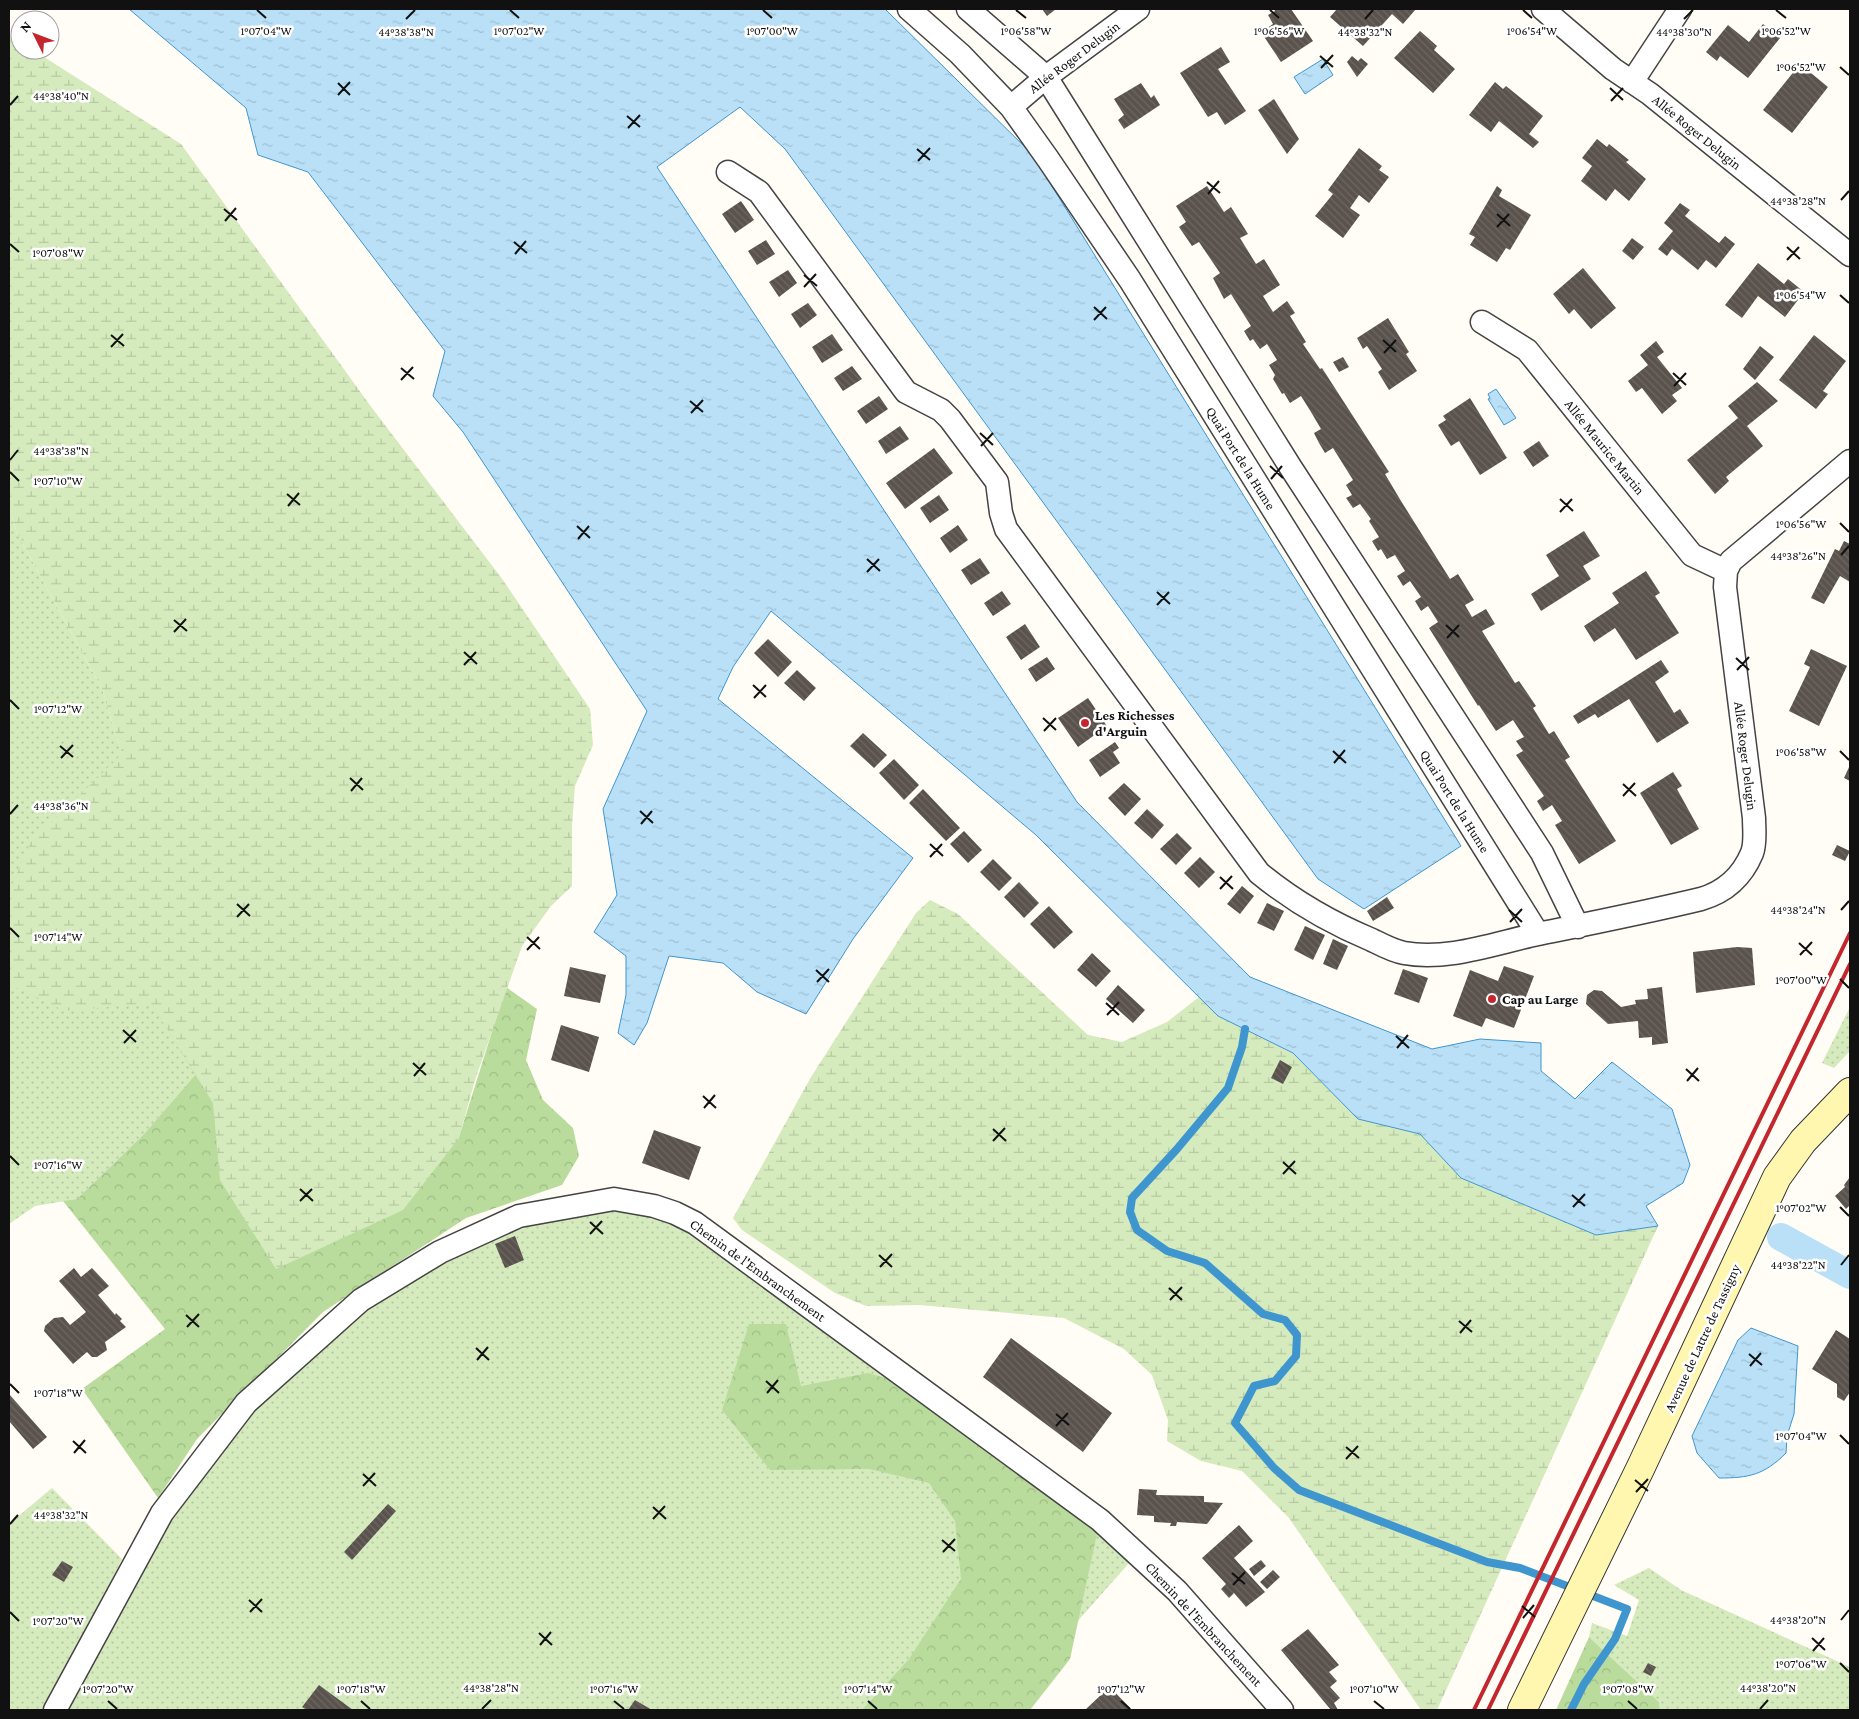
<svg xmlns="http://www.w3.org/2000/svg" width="1859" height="1719" viewBox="0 0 1859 1719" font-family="'Crimson Pro',serif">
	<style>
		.grass { fill: url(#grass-dots) }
		.forest { fill: url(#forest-crowns) }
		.wetland { fill: url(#wetland-marsh) }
		.water { fill: url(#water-ripples); stroke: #3f96cf }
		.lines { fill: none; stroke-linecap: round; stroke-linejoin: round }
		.stream { stroke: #3f96cf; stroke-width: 8 }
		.canal { stroke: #b9e0f7; stroke-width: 28 }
		.building { fill: url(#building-back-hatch) }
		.street-casing { stroke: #444; stroke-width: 25 }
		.secondary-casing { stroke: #333; stroke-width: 30 }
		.street { stroke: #fff; stroke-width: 22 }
		.secondary { stroke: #fff6b0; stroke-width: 28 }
		.rail { stroke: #c4262e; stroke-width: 4 }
		.ticks { fill: none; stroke: #111; stroke-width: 2 }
		.poi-dot { fill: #c4262e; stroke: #fff; stroke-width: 2 }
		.labels { text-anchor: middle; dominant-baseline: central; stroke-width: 5; stroke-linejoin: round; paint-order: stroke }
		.street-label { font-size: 14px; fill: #111; stroke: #fff }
		.poi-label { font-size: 14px; font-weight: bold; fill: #111; stroke: #fff; text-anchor: start }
		.ticks-label { font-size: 12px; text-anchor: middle; fill: #111; stroke: #fff; stroke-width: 5; stroke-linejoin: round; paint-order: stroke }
	</style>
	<defs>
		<pattern id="grass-dots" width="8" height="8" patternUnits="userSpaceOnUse" patternTransform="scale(1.25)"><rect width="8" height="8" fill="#d5ebbd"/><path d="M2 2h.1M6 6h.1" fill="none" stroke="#b6c8a1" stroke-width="1.8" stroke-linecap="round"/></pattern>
		<pattern id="forest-crowns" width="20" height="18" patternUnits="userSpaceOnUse" patternTransform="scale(1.25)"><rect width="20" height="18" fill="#b9dc9c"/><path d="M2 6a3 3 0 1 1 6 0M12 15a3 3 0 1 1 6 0" fill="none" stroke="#9ebc85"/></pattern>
		<pattern id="wetland-marsh" width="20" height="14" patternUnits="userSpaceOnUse" patternTransform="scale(1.25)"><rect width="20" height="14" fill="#d5ebbd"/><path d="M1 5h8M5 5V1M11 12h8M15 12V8" fill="none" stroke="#b6c8a1"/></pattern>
		<pattern id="water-ripples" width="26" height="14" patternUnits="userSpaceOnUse" patternTransform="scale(1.25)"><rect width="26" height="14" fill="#b9e0f7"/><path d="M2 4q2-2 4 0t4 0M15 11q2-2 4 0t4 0" fill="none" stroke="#9ebfd3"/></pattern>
		<pattern id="building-back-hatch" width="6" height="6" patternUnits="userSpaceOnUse" patternTransform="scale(1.25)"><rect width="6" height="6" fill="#5a524d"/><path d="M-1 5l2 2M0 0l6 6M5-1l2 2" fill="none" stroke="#6d6662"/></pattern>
	</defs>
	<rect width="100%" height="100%" fill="#fffdf5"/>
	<path class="grass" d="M9,507L17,533L102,689L122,754L151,1003L195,1075L144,1134L77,1199L35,1206L9,1224Z
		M1850,1007V1051L1834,1068L1822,1063Z
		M654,1206L1138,1553L999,1710H55L162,1513L246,1403L361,1300L551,1209Z
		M52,1488L122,1559L48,1710H9V1524Z
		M1649,1568L1681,1590L1850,1667V1710H1660L1659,1702L1589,1637L1592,1623L1627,1636L1639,1600L1614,1585Z"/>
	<path class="forest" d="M506,987L537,1009L526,1060L543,1100L573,1128L579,1156L562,1185L466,1218L323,1312L197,1439L158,1498L82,1389L165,1329L63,1201L77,1199L144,1134L195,1075L151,1003L459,1137Z
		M749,1324H786L801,1386L868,1373L922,1389L1100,1520L1070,1659L1030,1710H862L909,1659L961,1579L955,1521L929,1483L869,1469L770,1470L722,1410Z
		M1589,1637L1659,1702L1660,1710H1556Z"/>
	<path class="wetland" d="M9,35L20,42V50H33L181,144L372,408L503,580L590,709L593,745L575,786L572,825V886L551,906L522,946L475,1080L459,1138L403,1210L276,1269L220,1180L213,1103L151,1003L65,1011L9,984V892L30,843L122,754L102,689L17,533L9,507Z
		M930,900L958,914L1088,1035L1122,1042L1167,1022L1199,997L1218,1016L1293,1053L1358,1119L1420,1134L1461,1178L1596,1235L1658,1226L1437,1710H1421L1289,1518L1242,1471L1201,1461L1167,1441L1168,1420L1152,1375L1124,1349L1064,1318L920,1305L866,1306L835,1293L742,1230L733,1218L811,1077L916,913Z"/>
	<path class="water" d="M129,9H885L1032,154L1461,846L1364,909L1318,879L785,149L740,107L657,167L1077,802L1250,977L1432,1049L1480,1039L1541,1043V1071L1575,1099L1612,1062L1672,1109L1690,1165L1683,1183L1646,1206L1658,1226L1596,1235L1461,1178L1420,1134L1358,1119L1293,1053L1218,1016L1036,835L771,611L733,667L718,699L913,858L853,939L806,1014L757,992L723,963L669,956L647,1023L634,1045L618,1033L626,995V956L594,932L617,895L603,809L647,711L463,432L433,396L445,351L308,172L258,155L246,108Z
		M1323,59L1333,75L1305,94L1294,77Z
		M1496,389L1516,418L1504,425L1488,399L1490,398L1488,394Z
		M1751,1328L1798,1346L1794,1414L1787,1436L1786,1453C1764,1475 1749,1478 1719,1478L1697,1453L1692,1436L1738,1340Z"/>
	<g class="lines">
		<path class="stream" d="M1245,1029L1242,1047L1228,1088L1177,1149L1132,1198L1130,1212L1137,1230L1167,1251L1205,1263L1263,1314L1285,1320L1297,1335L1296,1356L1275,1381L1254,1386L1235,1423L1274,1468L1299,1490L1487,1562L1520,1568L1627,1609L1615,1639L1584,1684L1571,1710"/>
		<path class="canal" d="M1781,1237L1850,1275"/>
	</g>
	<path class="building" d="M1042,9H1056L1047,16Z
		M1274,9H1291L1313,41L1281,62L1261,32L1273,24L1268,15L1275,11Z
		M1337,9H1416L1403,24L1392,14L1363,46L1330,17Z
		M1763,24L1780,38L1748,78L1720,56L1717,61L1706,52L1728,25L1749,42Z
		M1420,31L1437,46L1434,50L1455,69L1433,93L1394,58Z
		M1221,47L1230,62L1218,69L1246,111L1225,125L1217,112L1208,117L1180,73Z
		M1352,56L1358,61L1361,58L1368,64L1357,77L1347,62Z
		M1800,64L1828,87L1792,133L1763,110Z
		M1495,82L1503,89L1506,86L1543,116L1529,134L1539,142L1533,148L1499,121L1491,132L1469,115Z
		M1141,83L1151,98L1154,95L1160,105L1124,129L1118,120L1124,115L1114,99Z
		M1274,99L1299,139L1287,154L1258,110Z
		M1597,139L1607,147L1609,144L1629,160L1626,162L1646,179L1629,201L1615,189L1606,201L1581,181L1592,166L1582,158Z
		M1359,148L1382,166L1379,170L1389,177L1369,203L1359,195L1350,208L1360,215L1343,238L1315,216L1333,194L1328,190Z
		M1207,186L1224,212L1231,207L1248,234L1240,238L1256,264L1264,259L1280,285L1263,296L1273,312L1287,301L1295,313L1290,316L1306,342L1303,344L1320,369L1322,368L1389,472L1385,474L1401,501L1450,579L1458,574L1474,600L1465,605L1472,617L1486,609L1495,624L1482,631L1515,683L1519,681L1536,706L1533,708L1549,734L1554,731L1570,757L1565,760L1616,841L1579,864L1555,825L1562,821L1552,805L1543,811L1537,801L1544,796L1516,755L1523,751L1516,741L1524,737L1513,720L1496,731L1479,705L1478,706L1429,628L1438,622L1428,606L1421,611L1415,601L1421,597L1410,581L1403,586L1397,576L1405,571L1395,555L1387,559L1381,549L1378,551L1372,541L1379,537L1369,521L1371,519L1360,504L1353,508L1346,498L1352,495L1346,485L1353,480L1333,448L1325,453L1319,443L1314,433L1321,429L1311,412L1301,396L1290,403L1284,393L1282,394L1273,379L1275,375L1269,365L1277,360L1267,344L1260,349L1253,339L1250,341L1244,331L1251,326L1231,294L1224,299L1213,278L1220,273L1199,242L1192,246L1179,227L1186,222L1176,206Z
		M1497,186L1502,190L1499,196L1531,215L1510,250L1506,248L1497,262L1470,245L1475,237L1469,234Z
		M741,201L754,220L735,233L722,214Z
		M1680,203L1690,210L1685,216L1719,243L1725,236L1735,244L1716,268L1706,260L1698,270L1672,249L1667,256L1658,249L1673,231L1664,223Z
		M1632,238L1644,247L1633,260L1622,251Z
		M766,240L775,254L757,265L748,251Z
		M1758,263L1784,284L1788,279L1804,292L1785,317L1758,296L1742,318L1725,305Z
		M1583,268L1616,308L1591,329L1574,309L1569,314L1553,294Z
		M788,270L797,283L779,297L769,282Z
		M808,303L817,315L800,328L791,314Z
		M1388,318L1409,352L1406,354L1417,371L1389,390L1378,372L1382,369L1367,346L1363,349L1357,338Z
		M832,334L843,350L822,363L812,347Z
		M1814,335L1846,361L1823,391L1828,394L1816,409L1779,380Z
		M1656,341L1664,352L1657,357L1682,388L1672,395L1677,401L1662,414L1642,388L1636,392L1628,381L1648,365L1640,355Z
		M1760,346L1774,357L1755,380L1743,369Z
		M1343,357L1349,367L1339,372L1333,362Z
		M852,366L862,379L843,391L834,378Z
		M1757,382L1778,401L1747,426L1763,446L1726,477L1729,481L1715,494L1687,460L1738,418L1728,406Z
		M879,396L888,409L866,424L857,411Z
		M1470,398L1507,458L1480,475L1459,441L1451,446L1438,425L1446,420L1443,416Z
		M900,426L909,439L886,454L878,441Z
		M1539,441L1549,456L1533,467L1523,452Z
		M934,448L953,473L905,509L886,483Z
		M939,495L949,510L930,523L920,508Z
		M958,525L968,540L950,553L940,538Z
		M1584,531L1600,556L1583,566L1591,579L1541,611L1531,594L1559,576L1546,555Z
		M1844,541L1850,544V582L1840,576L1824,604L1811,598L1835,549L1839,551Z
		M980,558L990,573L971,585L961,570Z
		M1646,571L1660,593L1655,596L1679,633L1636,660L1615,628L1594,642L1584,626L1619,603L1612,593Z
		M1002,591L1011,604L993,616L984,603Z
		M1025,624L1040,647L1021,660L1006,637Z
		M768,639L792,662L778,677L754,653Z
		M1811,649L1847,666L1819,726L1789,711L1810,667L1804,664Z
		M1047,657L1055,669L1036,682L1028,669Z
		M1661,660L1669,672L1655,682L1674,713L1680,709L1689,723L1657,743L1629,699L1598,718L1595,714L1578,724L1573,716Z
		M797,670L816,688L804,701L784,683Z
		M1088,698L1107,726L1078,747L1058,718Z
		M863,733L887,755L874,768L850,746Z
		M1115,742L1119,748L1113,752L1120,763L1100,777L1089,760Z
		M894,759L919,785L904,800L879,773Z
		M1850,765V781L1844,778Z
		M1673,772L1682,786L1677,789L1699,829L1671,845L1640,793Z
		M1124,783L1141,799L1125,816L1108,798Z
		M923,789L960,828L946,841L909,803Z
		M1147,809L1164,825L1152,839L1134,823Z
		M964,831L982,850L968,863L950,844Z
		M1177,833L1192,848L1176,865L1160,849Z
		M1837,845L1850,851L1845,861L1832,855Z
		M1200,857L1215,872L1199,888L1184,873Z
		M993,859L1012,878L999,891L980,872Z
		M1019,882L1039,903L1024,918L1004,897Z
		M1242,886L1254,896L1240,914L1227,904Z
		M1387,897L1394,908L1373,921L1367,911Z
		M1267,903L1284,911L1274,931L1257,923Z
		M1049,906L1073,932L1054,949L1030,924Z
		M1305,926L1325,935L1313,960L1294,950Z
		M1333,939L1348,946L1337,970L1323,964Z
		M1737,947L1752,948L1755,985L1696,993L1693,952Z
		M1092,953L1111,971L1096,987L1077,970Z
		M1504,966L1534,976L1514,1028L1486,1018L1482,1027L1453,1016L1470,970L1498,981Z
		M570,967L606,975L600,1003L564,996Z
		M1403,969L1428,978L1419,1003L1394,994Z
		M1118,985L1145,1010L1133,1023L1106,999Z
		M1662,987L1668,1043L1652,1045V1037L1639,1038L1638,1021L1608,1024L1586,1004L1587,995L1594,990L1602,991L1621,1007L1636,1004L1635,1000L1648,999L1647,989Z
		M561,1025L599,1037L589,1072L551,1060Z
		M1280,1060L1292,1067L1283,1084L1271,1078Z
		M654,1130L701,1147L689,1180L642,1163Z
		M1850,1177V1205L1846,1209L1835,1196L1845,1187L1844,1185Z
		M515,1236L524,1260L505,1268L495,1244Z
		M74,1268L81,1277L92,1268L109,1286L98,1295L115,1315L116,1313L122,1319L120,1321L126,1327L105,1342L107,1350L97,1357H92L87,1352L73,1364L44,1331L45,1326L54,1318L63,1317L70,1325L86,1312L59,1281Z
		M1836,1330L1850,1339V1392L1844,1401L1837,1397V1384L1812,1369Z
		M1011,1338L1112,1413L1083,1452L983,1377Z
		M9,1394L47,1437L33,1449L9,1421Z
		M1139,1489L1157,1490L1156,1495L1204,1496V1502L1223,1503L1207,1524L1177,1522L1176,1526H1170L1171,1523L1154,1522V1516L1137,1515Z
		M388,1504L396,1511L352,1560L344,1552Z
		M1239,1525L1253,1541L1234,1558L1265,1592L1246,1607L1234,1593L1229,1598L1221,1589L1226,1584L1202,1558Z
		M1261,1560L1266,1566L1254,1576L1249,1569Z
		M62,1561L73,1567L64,1582L52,1575Z
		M1273,1570L1280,1577L1267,1589L1260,1582Z
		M1308,1629L1339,1665L1329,1672L1337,1681L1330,1687L1340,1698L1334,1703L1338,1710H1331L1281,1650Z
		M1648,1663L1656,1667L1651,1676L1643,1672Z
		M319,1685L353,1710H307L302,1707Z
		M1110,1687L1132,1710H1085L1103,1693Z
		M635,1700L652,1710H628Z"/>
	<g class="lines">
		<g class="street-casing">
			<path id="street" d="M909,9L960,54L1011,107L1048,159L1130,280L1538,934
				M968,9L1046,77L1291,468L1542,853L1578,927
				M1543,9L1613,69L1650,94L1850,255
				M1632,82L1680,9
				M1011,107L1046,77L1138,9
				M728,172L759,192L906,392L941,410L950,419L997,482L1001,513L1006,529L1259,873C1293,901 1331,923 1372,940C1382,945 1393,951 1404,953C1448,961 1495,943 1538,934C1592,923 1647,912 1701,899C1725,892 1742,877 1752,853C1756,843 1754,829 1754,818L1725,587L1726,571L1731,561L1850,461
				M1482,322L1527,350L1692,555L1726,571
				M55,1710L162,1513L246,1403L361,1300L440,1252L519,1216L614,1199L654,1206L675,1213L695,1223L1100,1520L1177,1591L1282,1710"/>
		</g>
		<g class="secondary-casing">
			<path id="secondary" d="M1522,1710L1640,1469L1777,1177L1803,1141L1850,1092"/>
		</g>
		<use href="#street" class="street"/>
		<use href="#secondary" class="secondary"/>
		<path class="rail" d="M1474,1710L1850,933
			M1488,1710L1850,964"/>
	</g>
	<path class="ticks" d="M257,10L266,18M510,10L519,18M763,10L772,18M1016,10L1026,18M1270,10L1279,18M1523,10L1532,18M1776,10L1786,18M406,19L415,10M1365,19L1373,10M1684,19L1693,10M1320,56L1333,67M1840,67L1849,75M1321,68L1333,55M338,83L350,95M1610,88L1623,100M338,95L350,82M1611,101L1623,88M10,105L18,96M627,116L640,127M628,128L640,115M917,149L930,160M918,161L930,148M1207,182L1220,193M1208,194L1219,181M1841,200L1849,191M224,209L237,220M1497,214L1510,226M225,221L236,208M1497,227L1509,214M514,242L527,253M10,244L19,252M1787,247L1800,259M515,254L526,241M1787,260L1799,247M804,275L817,286M804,287L816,274M1840,295L1849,303M1094,307L1107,319M1094,320L1106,307M111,335L124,346M1383,340L1396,352M111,347L123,334M1384,353L1396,340M401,368L414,379M1673,373L1686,385M401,380L413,367M1674,386L1686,373M690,401L703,412M691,413L703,400M980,433L993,445M981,446L993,433M10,460L18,450M1270,466L1283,478M10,472L19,481M1271,479L1282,466M287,494L300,505M1560,499L1573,511M288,506L299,493M1560,512L1572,499M1840,523L1849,532M577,526L590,538M578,539L589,526M1841,555L1849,546M867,559L880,571M867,572L879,559M1157,592L1170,604M1157,605L1169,592M174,620L187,631M1446,625L1459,637M174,632L186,619M1447,638L1459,625M464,652L477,664M1736,658L1749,670M464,665L476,652M1737,670L1749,657M753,685L766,697M754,698L766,685M10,700L19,709M1043,718L1056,730M1044,731L1056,718M60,746L73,757M1333,751L1346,763M1840,751L1849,760M61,758L73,745M1334,763L1345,750M350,778L363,790M1623,784L1636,796M351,791L362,778M1623,796L1635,783M640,811L653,823M10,814L18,805M641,824L652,811M930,844L943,856M930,857L942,844M1220,877L1233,889M1220,889L1232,876M237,904L250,916M1509,910L1522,922M1841,910L1849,901M237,917L249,904M1510,922L1522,909M10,928L19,937M527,937L540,949M1799,943L1812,955M527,950L539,937M1800,955L1812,942M816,970L829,982M1840,979L1849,988M817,982L829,969M1106,1003L1119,1015M1107,1015L1119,1002M123,1030L136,1042M1396,1036L1409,1048M124,1043L136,1030M1397,1048L1408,1035M413,1063L426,1075M1686,1069L1699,1081M414,1076L425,1063M1687,1081L1698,1068M703,1096L716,1108M704,1108L715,1095M993,1129L1006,1141M993,1141L1005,1128M10,1156L19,1165M1283,1162L1296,1174M1283,1174L1295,1161M300,1189L313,1201M1572,1195L1585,1206M300,1201L312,1189M1573,1207L1585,1194M1840,1207L1849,1216M590,1222L603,1234M590,1234L602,1221M879,1255L892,1267M1841,1265L1849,1255M880,1267L892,1254M1169,1288L1182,1300M1170,1300L1182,1287M186,1315L199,1327M1459,1321L1472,1332M187,1327L199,1314M1460,1333L1471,1320M476,1348L489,1360M1749,1354L1762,1365M477,1360L488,1347M1750,1366L1761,1353M766,1381L779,1393M10,1384L19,1393M767,1393L778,1380M1056,1414L1069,1425M1056,1426L1068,1413M1840,1435L1849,1444M73,1441L86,1453M1346,1447L1359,1458M74,1453L85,1440M1346,1459L1358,1446M363,1474L376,1486M1635,1480L1648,1491M363,1486L375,1473M1636,1492L1648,1479M653,1507L666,1519M653,1519L665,1506M10,1524L18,1515M942,1540L955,1551M943,1552L955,1539M1232,1573L1245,1584M1233,1585L1245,1572M249,1600L262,1612M1522,1606L1535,1617M10,1612L19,1621M250,1612L262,1599M1523,1618L1534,1605M1841,1620L1849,1610M539,1633L552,1645M1812,1638L1825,1650M540,1645L551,1632M1813,1651L1824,1638M1840,1663L1849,1672M108,1701L117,1709M361,1701L370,1709M614,1701L624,1709M868,1701L877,1709M1121,1701L1130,1709M1374,1701L1384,1709M1628,1701L1637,1709M482,1709L491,1700M1760,1709L1768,1700"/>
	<g class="poi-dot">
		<circle cx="1085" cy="723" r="5"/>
		<circle cx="1492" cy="999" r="5"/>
	</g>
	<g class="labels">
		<g class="street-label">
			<text transform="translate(1074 57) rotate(-37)">Allée Roger Delugin</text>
			<text transform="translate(1697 132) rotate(39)">Allée Roger Delugin</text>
			<text transform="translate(1605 447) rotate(51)">Allée Maurice Martin</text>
			<text transform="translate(1241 458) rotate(58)">Quai Port de la Hume</text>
			<text transform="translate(1746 756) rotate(83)">Allée Roger Delugin</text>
			<text transform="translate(1455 801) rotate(58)">Quai Port de la Hume</text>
			<text transform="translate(758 1270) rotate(36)">Chemin de l'Embranchement</text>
			<text transform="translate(1702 1338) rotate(-65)">Avenue de Lattre de Tassigny</text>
			<text transform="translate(1204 1624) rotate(47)">Chemin de l'Embranchement</text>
		</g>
		<g class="poi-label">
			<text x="1095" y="715">Les Richesses<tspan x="1095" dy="16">d'Arguin</tspan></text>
			<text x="1502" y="999">Cap au Large</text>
		</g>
	</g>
	<g class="ticks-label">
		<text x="266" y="35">1°07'04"W</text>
		<text x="519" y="35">1°07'02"W</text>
		<text x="772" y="35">1°07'00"W</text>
		<text x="1026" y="35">1°06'58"W</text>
		<text x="1279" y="35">1°06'56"W</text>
		<text x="1786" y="35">1°06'52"W</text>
		<text x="1532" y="35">1°06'54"W</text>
		<text x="406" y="36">44°38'38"N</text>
		<text x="1365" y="36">44°38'32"N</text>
		<text x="1684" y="36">44°38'30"N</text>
		<text x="1801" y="71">1°06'52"W</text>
		<text x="61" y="100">44°38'40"N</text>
		<text x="1798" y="205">44°38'28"N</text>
		<text x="58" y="257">1°07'08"W</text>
		<text x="1801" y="299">1°06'54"W</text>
		<text x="61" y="455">44°38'38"N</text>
		<text x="58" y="485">1°07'10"W</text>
		<text x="1801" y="528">1°06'56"W</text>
		<text x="1798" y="560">44°38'26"N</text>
		<text x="58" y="713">1°07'12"W</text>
		<text x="1801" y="756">1°06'58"W</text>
		<text x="61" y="810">44°38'36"N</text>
		<text x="1798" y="914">44°38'24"N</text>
		<text x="58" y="941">1°07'14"W</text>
		<text x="1801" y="984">1°07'00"W</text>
		<text x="58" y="1169">1°07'16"W</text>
		<text x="1801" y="1212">1°07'02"W</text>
		<text x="1798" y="1269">44°38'22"N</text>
		<text x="58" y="1397">1°07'18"W</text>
		<text x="1801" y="1440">1°07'04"W</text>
		<text x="61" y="1519">44°38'32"N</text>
		<text x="1798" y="1624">44°38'20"N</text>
		<text x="58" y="1625">1°07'20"W</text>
		<text x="1801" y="1668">1°07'06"W</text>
		<text x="491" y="1692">44°38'28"N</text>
		<text x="1768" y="1692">44°38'20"N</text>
		<text x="108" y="1693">1°07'20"W</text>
		<text x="361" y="1693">1°07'18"W</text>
		<text x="614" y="1693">1°07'16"W</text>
		<text x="868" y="1693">1°07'14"W</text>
		<text x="1121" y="1693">1°07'12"W</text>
		<text x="1374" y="1693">1°07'10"W</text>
		<text x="1628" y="1693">1°07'08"W</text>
	</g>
	<rect width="1859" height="1719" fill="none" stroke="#111111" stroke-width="20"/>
	<g transform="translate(35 35) rotate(312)"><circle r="24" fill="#ffffff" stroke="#a0a0a0"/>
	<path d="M0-4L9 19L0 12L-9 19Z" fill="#c4262e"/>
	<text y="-8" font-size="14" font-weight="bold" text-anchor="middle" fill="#111111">N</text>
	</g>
</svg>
